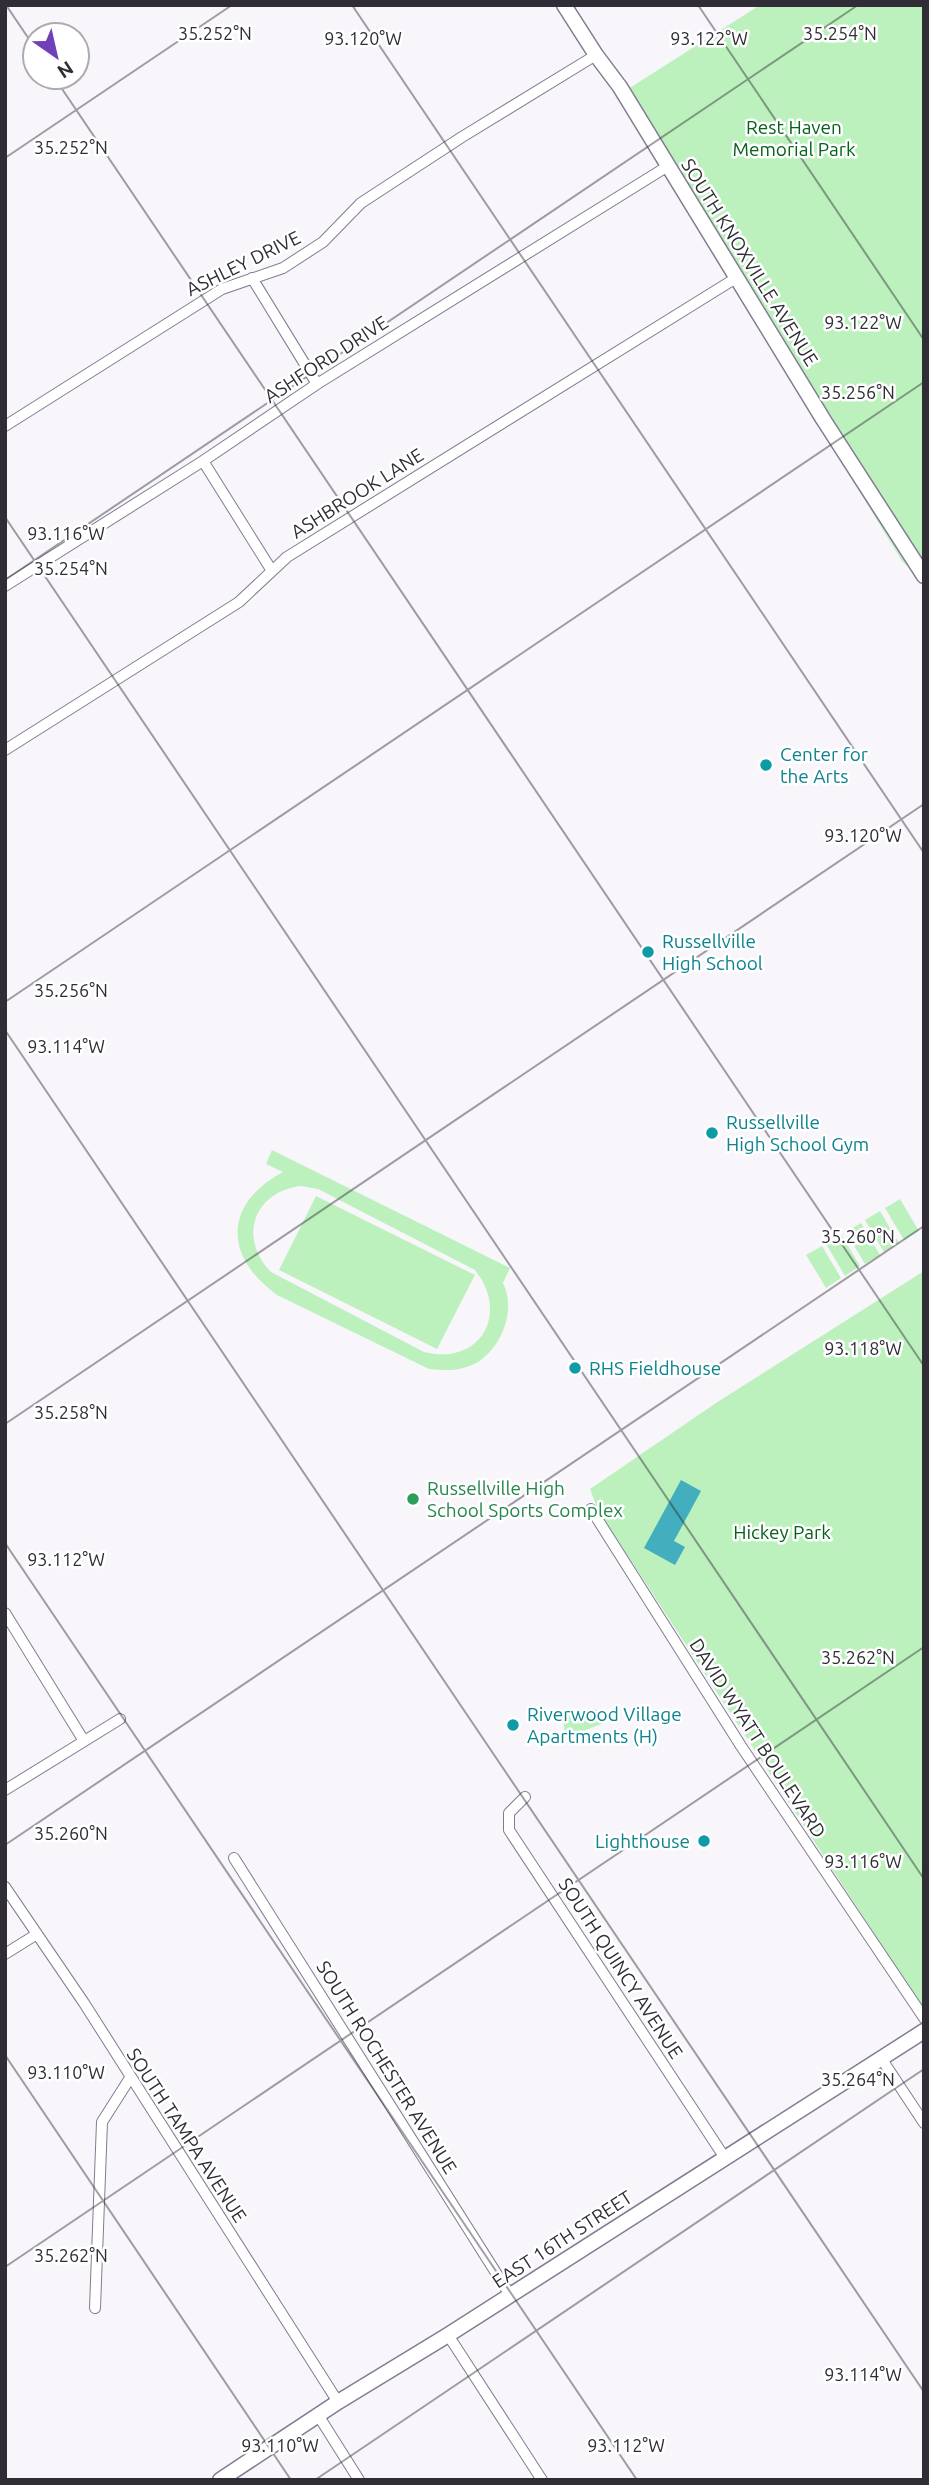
<svg xmlns="http://www.w3.org/2000/svg" width="929" height="2485" viewBox="0 0 929 2485" font-family="Ubuntu,sans-serif">
	<style>
		.green { fill: #bcf1be; fill-rule: evenodd }
		.water { fill: #43aebe }
		.lines { fill: none; stroke-linecap: round; stroke-linejoin: round }
		.street-casing { stroke: #837b92; stroke-width: 12 }
		.secondary-casing { stroke: #837b92; stroke-width: 17 }
		.street { stroke: #fff; stroke-width: 10 }
		.secondary { stroke: #fff; stroke-width: 14 }
		.ticks { fill: none; stroke: #302d36; stroke-width: 2; stroke-opacity: 0.45 }
		.culture-dot { fill: #0f9aa8; stroke: #fff; stroke-width: 2.5 }
		.leisure-dot { fill: #2e9e5b; stroke: #fff; stroke-width: 2.5 }
		.labels { text-anchor: middle; dominant-baseline: central; stroke-width: 5; stroke-linejoin: round; paint-order: stroke }
		.park-label { font-size: 19px; fill: #06611c; stroke: #fff }
		.street-label { font-size: 19px; fill: #302d36; stroke: #fff }
		.culture-label { font-size: 19px; fill: #0d838f; stroke: #fff; text-anchor: start }
		.leisure-label { font-size: 19px; fill: #27864d; stroke: #fff; text-anchor: start }
		.ticks-label { font-size: 18px; text-anchor: middle; fill: #302d36; stroke: #fff; stroke-width: 5; stroke-linejoin: round; paint-order: stroke }
	</style>
	<rect width="100%" height="100%" fill="#f8f6fb"/>
	<path class="green" d="M760,5H924V582L902,561L617,96Z
		M272,1150L510,1268L503,1283C516,1309 503,1346 478,1362C463,1371 446,1371 429,1369L277,1295C224,1257 223,1204 283,1172L266,1164ZM301,1186L318,1189L475,1270C510,1314 480,1366 424,1352L271,1272C238,1238 253,1192 301,1186Z
		M316,1196L475,1275L437,1349L279,1270Z
		M900,1199L919,1231L904,1240L885,1208Z
		M880,1211L899,1243L884,1252L865,1220Z
		M861,1223L880,1255L865,1264L846,1232Z
		M841,1234L860,1266L845,1276L826,1244Z
		M822,1246L841,1278L826,1288L806,1255Z
		M924,1271V2010L598,1510L590,1489L716,1403Z
		M596,1709L604,1723L565,1738L563,1716Z"/>
	<path class="water" d="M681,1480L701,1491L674,1541L685,1547L675,1565L644,1548Z"/>
	<g class="lines">
		<g class="street-casing">
			<path id="street" d="M252,278L317,384
				M5,426L222,289L283,268L323,242L361,203L462,137L596,55
				M203,461L272,571
				M5,586L203,461L317,384L668,166
				M5,750L239,602L287,557L736,278
				M591,1509L741,1746L924,2018
				M5,1613L84,1741
				M5,1790L120,1719
				M525,1797L509,1813V1830L725,2158
				M234,1858L510,2295
				M5,1887L84,2003L338,2402
				M5,1954L37,1934
				M881,2058L924,2123
				M95,2308L102,2122L130,2078
				M448,2335L542,2480
				M318,2415L359,2480"/>
		</g>
		<g class="secondary-casing">
			<path id="secondary" d="M564,5L596,55L620,87L823,419L924,576
				M220,2480L338,2402L448,2335L924,2031"/>
		</g>
		<use href="#street" class="street"/>
		<use href="#secondary" class="secondary"/>
	</g>
	<path class="ticks" d="M6,5L35,48M352,5L924,853M698,5L924,340M54,77L924,1366M5,158L232,5M5,517L924,1879M5,580L858,5M5,1002L924,382M5,1030L924,2392M5,1424L924,804M5,1543L637,2480M5,1845L924,1226M5,2055L291,2480M5,2267L924,1647M315,2480L924,2069"/>
	<g class="culture-dot">
		<circle cx="766" cy="765" r="7"/>
		<circle cx="648" cy="952" r="7"/>
		<circle cx="712" cy="1133" r="7"/>
		<circle cx="575" cy="1368" r="7"/>
		<circle cx="513" cy="1725" r="7"/>
		<circle cx="704" cy="1841" r="7"/>
	</g>
	<circle class="leisure-dot" cx="413" cy="1499" r="7"/>
	<g class="labels">
		<g class="park-label">
			<text x="794" y="127">Rest Haven<tspan x="794" dy="22">Memorial Park</tspan></text>
			<text x="782" y="1532">Hickey Park</text>
		</g>
		<g class="street-label">
			<text transform="translate(750 262) rotate(58)">SOUTH KNOXVILLE AVENUE</text>
			<text transform="translate(243 263) rotate(-26)">ASHLEY DRIVE</text>
			<text transform="translate(326 359) rotate(-33)">ASHFORD DRIVE</text>
			<text transform="translate(357 493) rotate(-32)">ASHBROOK LANE</text>
			<text transform="translate(758 1738) rotate(57)">DAVID WYATT BOULEVARD</text>
			<text transform="translate(621 1968) rotate(57)">SOUTH QUINCY AVENUE</text>
			<text transform="translate(387 2067) rotate(58)">SOUTH ROCHESTER AVENUE</text>
			<text transform="translate(187 2135) rotate(57)">SOUTH TAMPA AVENUE</text>
			<text transform="translate(562 2239) rotate(-33)">EAST 16TH STREET</text>
		</g>
		<g class="culture-label">
			<text x="780" y="754">Center for<tspan x="780" dy="22">the Arts</tspan></text>
			<text x="662" y="941">Russellville<tspan x="662" dy="22">High School</tspan></text>
			<text x="726" y="1122">Russellville<tspan x="726" dy="22">High School Gym</tspan></text>
			<text x="589" y="1368">RHS Fieldhouse</text>
			<text x="527" y="1714">Riverwood Village<tspan x="527" dy="22">Apartments (H)</tspan></text>
			<text x="690" y="1841" text-anchor="end">Lighthouse</text>
		</g>
		<g class="leisure-label">
			<text x="427" y="1488">Russellville High<tspan x="427" dy="22">School Sports Complex</tspan></text>
		</g>
	</g>
	<g class="ticks-label">
		<text x="215" y="40">35.252°N</text>
		<text x="840" y="40">35.254°N</text>
		<text x="363" y="45">93.120°W</text>
		<text x="709" y="45">93.122°W</text>
		<text x="71" y="154">35.252°N</text>
		<text x="863" y="329">93.122°W</text>
		<text x="858" y="399">35.256°N</text>
		<text x="66" y="540">93.116°W</text>
		<text x="71" y="575">35.254°N</text>
		<text x="863" y="842">93.120°W</text>
		<text x="71" y="997">35.256°N</text>
		<text x="66" y="1053">93.114°W</text>
		<text x="858" y="1243">35.260°N</text>
		<text x="863" y="1355">93.118°W</text>
		<text x="71" y="1419">35.258°N</text>
		<text x="66" y="1566">93.112°W</text>
		<text x="858" y="1664">35.262°N</text>
		<text x="71" y="1840">35.260°N</text>
		<text x="863" y="1868">93.116°W</text>
		<text x="66" y="2079">93.110°W</text>
		<text x="858" y="2086">35.264°N</text>
		<text x="71" y="2262">35.262°N</text>
		<text x="863" y="2381">93.114°W</text>
		<text x="280" y="2452">93.110°W</text>
		<text x="626" y="2452">93.112°W</text>
	</g>
	<rect width="929" height="2485" fill="none" stroke="#302d36" stroke-width="14"/>
	<g transform="translate(56 56) rotate(146)"><circle r="33" fill="#ffffff" stroke="#acabaf" stroke-width="2"/>
	<path d="M0-5L12 26L0 18L-12 26Z" fill="#7040b8"/>
	<text y="-10" font-size="19" font-weight="bold" text-anchor="middle" fill="#302d36">N</text>
	</g>
</svg>
